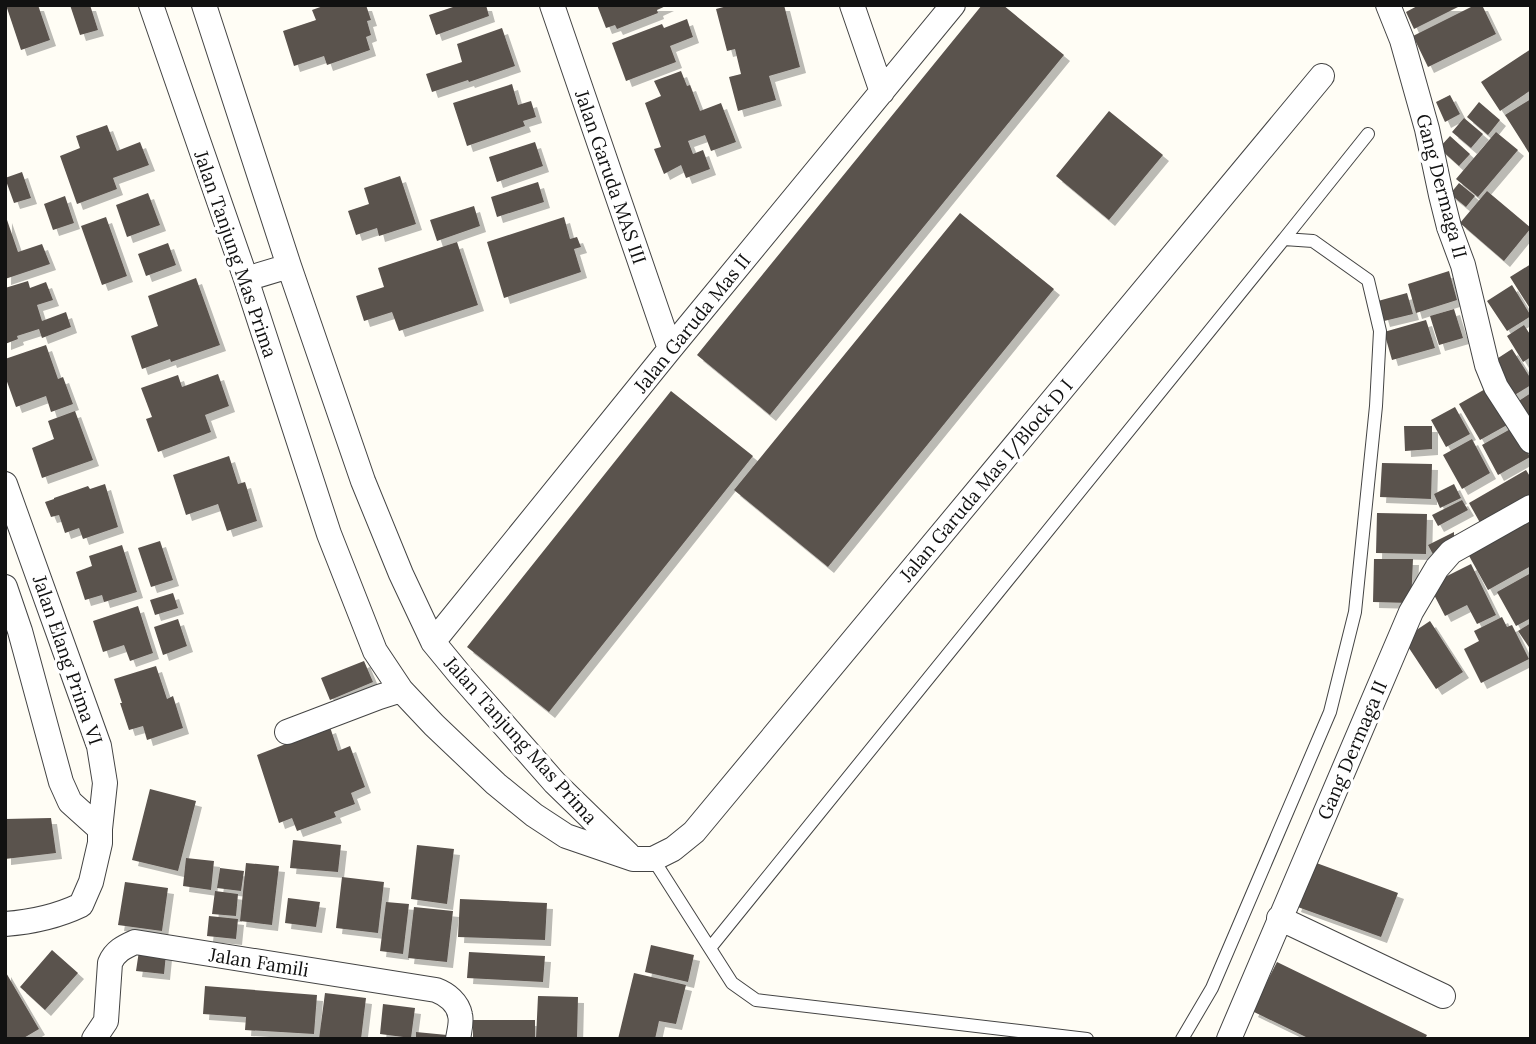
<svg xmlns="http://www.w3.org/2000/svg" width="1536" height="1044" viewBox="0 0 1536 1044" font-family="Lora,serif">
	<style>
		.building { fill: #5a524d; filter: url(#shadow) }
		.lines { fill: none; stroke-linecap: round; stroke-linejoin: round }
		.lane-casing { stroke: #444; stroke-width: 14 }
		.street-casing { stroke: #444; stroke-width: 26 }
		.lane { stroke: #fff; stroke-width: 12 }
		.street { stroke: #fff; stroke-width: 24 }
		.labels { text-anchor: middle; dominant-baseline: central; stroke-width: 7; stroke-linejoin: round; paint-order: stroke }
		.street-label { font-size: 19px; fill: #111; stroke: #fff }
	</style>
	<defs>
		<filter id="shadow"><feDropShadow dx="6" dy="6" stdDeviation="0" flood-color="#0004"/></filter>
	</defs>
	<rect width="100%" height="100%" fill="#fffdf5"/>
	<path class="building" d="M6,5H38L50,40L21,50Z
		M70,5H90L98,30L80,35Z
		M326,5H366L371,20L367,21L371,35L366,37L370,50L327,65L324,56L294,66L283,31L316,20L312,10Z
		M459,5H486L489,16L436,35L429,15Z
		M597,5H668L657,10L658,13L617,29L615,25L606,28Z
		M731,5H784L800,67L769,76L776,100L738,111L729,77L741,74L735,49L727,51L716,9Z
		M982,5H1003L1064,55L770,415L697,355Z
		M1419,5H1462L1414,29L1406,12Z
		M1475,5H1482L1496,34L1428,67L1413,36Z
		M687,19L693,37L670,46L676,62L626,81L612,43L662,24L664,28Z
		M502,28L515,66L469,82L468,80L432,92L426,74L462,62L457,44Z
		M1531,49V90L1500,111L1481,82Z
		M681,71L687,86L690,85L700,111L721,103L736,142L711,151L705,135L688,141L693,154L703,150L710,169L686,178L681,165L664,174L654,149L661,147L645,103L661,96L654,81Z
		M512,84L518,105L531,101L536,117L523,121L525,126L467,146L453,103Z
		M1450,95L1460,114L1445,122L1436,102Z
		M1531,99V156L1505,115Z
		M1479,102L1500,120L1488,135L1467,117Z
		M1109,111L1163,155L1109,220L1056,176Z
		M1464,118L1483,134L1471,148L1452,132Z
		M107,125L117,151L140,142L149,165L113,178L117,189L77,204L60,156L80,148L76,136Z
		M1496,132L1518,150L1478,197L1456,179Z
		M1450,136L1470,154L1459,166L1439,148Z
		M535,142L543,166L497,182L489,157Z
		M22,172L31,198L14,203L5,178Z
		M400,176L416,224L379,236L377,228L356,235L348,211L369,204L364,188Z
		M538,182L544,202L497,217L491,197Z
		M1459,183L1475,196L1466,207L1450,194Z
		M1487,191L1531,228L1504,261L1460,223Z
		M148,193L160,225L127,237L116,205Z
		M65,196L74,223L53,230L44,204Z
		M474,206L480,226L437,241L430,220Z
		M960,213L1054,289L828,567L734,490Z
		M6,217L18,252L42,244L50,264L5,279Z
		M106,217L127,276L102,285L81,226Z
		M564,217L570,239L577,237L581,247L574,249L581,272L504,298L487,242Z
		M457,242L478,305L399,331L392,312L364,321L356,296L384,287L378,268Z
		M168,243L176,265L146,276L138,254Z
		M1531,264V310L1510,277Z
		M1449,271L1457,300L1416,313L1408,284Z
		M196,278L220,345L171,362L170,359L142,369L131,336L158,326L148,296Z
		M28,281L30,288L46,282L53,300L37,305L42,321L66,312L71,327L42,338L39,329L17,336L18,339L5,344V288Z
		M1512,285L1531,316L1507,331L1487,301Z
		M1407,293L1413,314L1384,321L1378,301Z
		M1454,309L1463,338L1439,345L1430,316Z
		M1426,320L1435,348L1392,360L1384,332Z
		M1524,325L1531,336V357L1523,362L1507,336Z
		M46,345L58,379L63,377L73,404L51,412L46,396L16,407L5,376V359Z
		M1512,349L1531,379V385L1513,396L1492,362Z
		M218,374L229,406L205,415L211,432L158,452L146,419L152,417L141,388L178,375L182,387Z
		M1487,388L1507,425L1480,440L1459,404Z
		M671,391L753,456L549,712L467,647Z
		M1531,393V423L1511,406Z
		M1455,407L1470,434L1446,447L1431,420Z
		M75,411L93,460L42,478L32,448L54,439L48,421Z
		M1404,426H1432V449L1405,451Z
		M1514,427L1530,457L1498,475L1482,445Z
		M1472,439L1490,473L1462,489L1443,455Z
		M229,456L238,484L245,482L257,521L227,531L218,504L186,515L173,475Z
		M1382,463L1432,464L1431,499L1380,497Z
		M1526,470L1531,478V501L1483,528L1469,503Z
		M105,484L118,527L83,539L79,528L65,533L59,515L51,517L45,502L54,499V498L88,486L90,489Z
		M1454,484L1461,498L1440,508L1434,494Z
		M1462,500L1468,510L1438,526L1432,515Z
		M1531,510V566L1488,590L1468,554Z
		M1377,513L1427,514L1426,554L1376,553Z
		M1454,532V542L1436,560L1428,545Z
		M160,541L173,580L151,587L138,548Z
		M122,545L137,592L104,602L102,595L85,600L76,572L92,566L89,556Z
		M1374,559H1413L1411,603L1373,602Z
		M1471,564L1496,615L1477,624L1467,605L1445,616L1429,585Z
		M1531,573V618L1516,626L1497,592Z
		M173,593L178,608L155,615L150,600Z
		M138,606L153,653L130,661L124,645L103,652L93,621Z
		M1502,617L1507,627L1512,625L1529,659L1481,683L1464,649L1479,641L1474,631Z
		M178,619L187,646L163,655L154,627Z
		M1430,621L1463,672L1436,689L1403,639Z
		M1531,623V650L1518,631Z
		M364,661L373,682L330,700L321,678Z
		M156,666L167,699L173,696L183,728L147,740L143,726L129,730L120,703H122L114,679Z
		M330,727L338,751L350,746L365,787L351,793L355,804L334,812L336,817L297,831L292,818L279,823L257,755Z
		M150,789L196,801L178,871L132,860Z
		M51,818L56,853L5,859V819Z
		M293,840L341,845L338,872L290,868Z
		M417,845L454,849L447,904L411,899Z
		M186,858L214,861L211,890L183,886Z
		M1311,861L1398,893L1381,937L1295,906Z
		M246,863L279,866L272,925L240,921Z
		M220,868L244,871L241,891L217,888Z
		M342,877L384,882L378,933L336,928Z
		M125,882L168,888L162,931L118,925Z
		M215,891L238,894L236,916L212,914Z
		M288,898L320,902L316,927L285,923Z
		M460,899L547,903L545,940L458,937Z
		M386,902L409,904L403,954L380,951Z
		M414,907L453,911L447,962L408,958Z
		M209,916L238,919L236,939L207,936Z
		M651,945L694,955L688,982L645,972Z
		M52,950L78,973L45,1010L20,987Z
		M139,951L166,954L164,974L136,971Z
		M469,952L545,956L543,982L467,978Z
		M1277,962L1427,1035L1425,1039H1310L1252,1011Z
		M5,971L39,1029L22,1039H5Z
		M634,973L686,985L676,1024L659,1021L655,1039H618Z
		M205,986L317,995L314,1034L245,1030L246,1017L203,1014Z
		M325,993L366,998L361,1039H319Z
		M538,996L578,997L577,1039H536Z
		M383,1004L415,1008L411,1038L380,1034Z
		M473,1020H535V1039H473Z
		M416,1032L447,1035V1039H416Z"/>
	<g class="lines">
		<g class="lane-casing">
			<path id="lane" d="M1284,239L1368,134
				M653,859L732,983L756,1000L1087,1039
				M710,948L1284,239L1313,241L1368,280L1380,331L1376,406L1355,612L1330,712L1212,988L1182,1039"/>
		</g>
		<g class="street-casing">
			<path id="street" d="M151,5L246,279L329,534L375,651L401,690L434,725L496,784L534,815L566,836L633,859H653L673,849L694,832L1322,76
				M204,5L289,266L363,481L401,574L433,642L461,676L555,783L628,854
				M552,5L670,349
				M852,5L882,92
				M1388,5L1402,40L1427,129L1441,195L1449,227L1463,265L1487,365L1496,387L1531,441
				M246,279L289,266
				M5,484L99,746L105,783L100,829V843L91,882L81,905C56,917 32,922 5,924
				M5,587L20,631L61,782L70,802L100,829
				M433,642L670,349L953,5
				M287,732L379,697L401,690
				M1279,918L1443,996
				M94,1039L106,1021L110,963C115,951 124,947 135,942L436,990C447,994 458,1003 460,1015C462,1022 459,1032 458,1039
				M1229,1039L1411,612L1437,568L1451,552L1531,507"/>
		</g>
		<use href="#lane" class="lane"/>
		<use href="#street" class="street"/>
	</g>
	<g class="labels">
		<g class="street-label">
			<text transform="translate(611 177) rotate(71)">Jalan Garuda MAS III</text>
			<text transform="translate(1442 186) rotate(75)">Gang Dermaga II</text>
			<text transform="translate(236 254) rotate(71)">Jalan Tanjung Mas Prima</text>
			<text transform="translate(692 323) rotate(-51)">Jalan Garuda Mas II</text>
			<text transform="translate(986 480) rotate(-50)">Jalan Garuda Mas I/Block D I</text>
			<text transform="translate(68 660) rotate(71)">Jalan Elang Prima VI</text>
			<text transform="translate(521 740) rotate(48)">Jalan Tanjung Mas Prima</text>
			<text transform="translate(1352 750) rotate(-67)">Gang Dermaga II</text>
			<text transform="translate(259 962) rotate(9)">Jalan Famili</text>
		</g>
	</g>
	<rect width="1536" height="1044" fill="none" stroke="#111111" stroke-width="14"/>
</svg>
